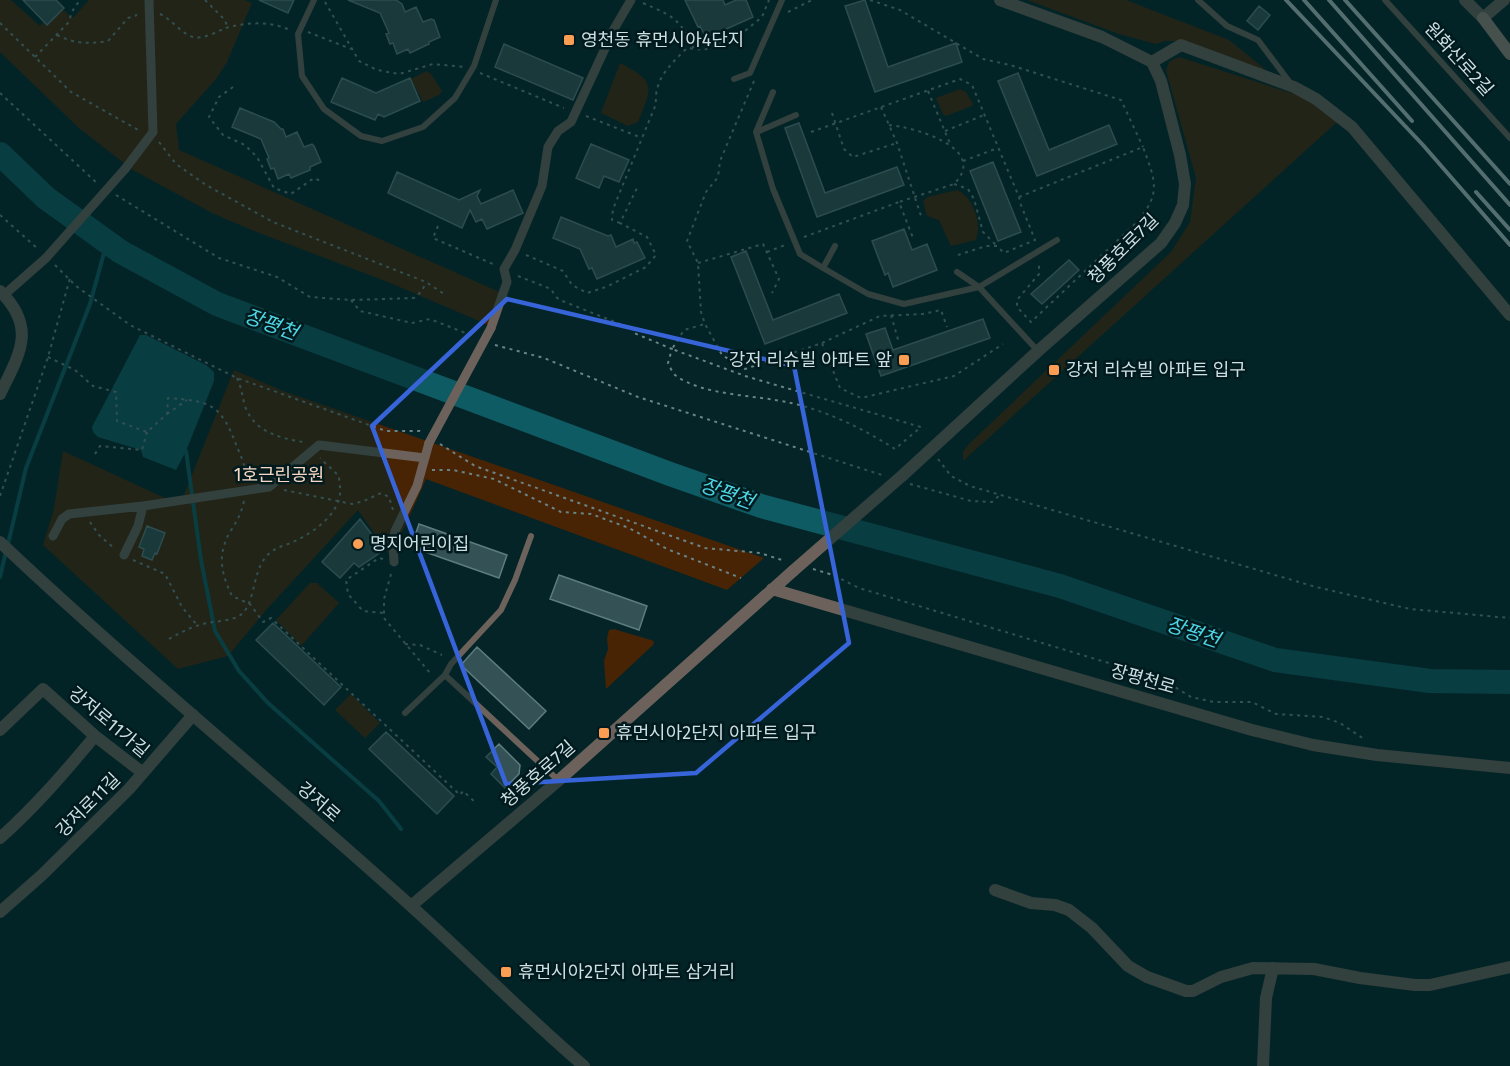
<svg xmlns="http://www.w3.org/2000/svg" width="1510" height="1066" viewBox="0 0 1510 1066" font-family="'Fira Sans','Noto Sans KR',sans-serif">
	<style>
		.green { fill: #482405 }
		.water { fill: #0f5b63 }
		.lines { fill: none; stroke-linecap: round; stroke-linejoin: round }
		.stream { stroke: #0f5b63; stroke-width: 4 }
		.river { stroke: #0f5b63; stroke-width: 24 }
		.building { fill: #345256; stroke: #5d7c80; stroke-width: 1.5 }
		.path { stroke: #6b8386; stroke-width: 2; stroke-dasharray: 3 4.5; stroke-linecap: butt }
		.service { stroke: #6c625b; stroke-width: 6 }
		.pedestrian { stroke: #6c625b; stroke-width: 9 }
		.minor { stroke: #6c625b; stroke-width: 12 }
		.tertiary { stroke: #6c625b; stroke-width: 12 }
		.secondary { stroke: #98887d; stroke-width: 12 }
		.rail { stroke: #b5c8ca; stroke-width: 4 }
		.pedestrian-bridge { stroke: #6c625b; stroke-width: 9 }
		.tertiary-bridge { stroke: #6c625b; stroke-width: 12 }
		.marked { fill: none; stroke: #3864d9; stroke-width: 4.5; stroke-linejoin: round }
		.poi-dot { fill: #fc9d54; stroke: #001a1e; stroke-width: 2 }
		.labels { text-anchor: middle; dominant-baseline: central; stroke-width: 5; stroke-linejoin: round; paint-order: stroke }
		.poi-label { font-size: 18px; fill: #cedfe1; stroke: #001a1e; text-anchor: start }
		.street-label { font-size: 18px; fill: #cedfe1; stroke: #001a1e }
		.park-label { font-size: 18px; fill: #f7d7c1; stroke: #001a1e }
		.water-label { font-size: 20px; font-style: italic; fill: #4dd5e4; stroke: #001a1e }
	</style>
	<rect width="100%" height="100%" fill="#042427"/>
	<path class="green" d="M0,0H11L40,26L58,6L73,18L89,0H244L252,3L227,62L216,79L176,124L179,150L504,294L493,327L388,282L254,231L212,213L133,170L80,129L0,52Z
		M1027,0H1126L1229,40L1266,70L1175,41H1165L1156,44L1119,34Z
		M1179,57L1307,98L1337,122L963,461V452L969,444L1171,252L1190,222L1196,178L1166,70L1170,61Z
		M620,63C657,82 652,87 638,122L628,126L601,113Z
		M427,71L431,74L442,91L439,95L423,102L411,79Z
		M960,89L966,92L973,104L972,106L946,116L943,114L936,98Z
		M957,190C974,198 982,223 976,240L951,246L939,220L927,216L923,201L928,197Z
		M234,370L283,391L764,558L727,590L426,479L391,557L358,510L267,609L228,656L178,669L43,545L54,509L63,451L180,505Z
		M310,583H317L339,603L301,646L276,620Z
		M614,629L654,641L653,645L606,689L604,661L608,649L607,638L609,630Z
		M351,694L380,723L365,738L335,710Z"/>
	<path class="water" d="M140,335H146L206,365L214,372V381L186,451L176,470L143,457L141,450L98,437L93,432L92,427Z"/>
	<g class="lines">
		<path class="stream" d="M186,451L201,560L215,631L239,671L268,703L379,801L401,829
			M8,544L26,468L90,304L107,242
			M0,577L6,551"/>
		<path class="river" d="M0,154L46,198L121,252L217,304L670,474L761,506L1060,586L1275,660L1430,681L1510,682"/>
	</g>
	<path class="building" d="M23,0H56L64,8L47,25Z
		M259,0H294L288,13Z
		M348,0H396L402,4L405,12L416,7L423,22L431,19L434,20L440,37L429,42V44L410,53L408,49L397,54L393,43L390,44L386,34L389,33L380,13Z
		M685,0H723L725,5L736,0H746L753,17L706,38L700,26L698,27Z
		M865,0L888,67L956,43L962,62L875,92L845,6Z
		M1259,6L1270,15L1258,30L1247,21Z
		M504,44L583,78L573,100L495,67Z
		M1018,73L1049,150L1109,125L1117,144L1037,176L998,81Z
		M342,78L376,93L410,78L420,101L384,117L378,114L375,120L331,102Z
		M240,108L274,122L281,129H283L286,137L297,132L304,147L312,144L314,146L321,162L310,167V170L291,178L289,174L278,179L274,168L271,169L267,159L269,158L261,139L232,127Z
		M799,123L825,193L897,167L904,185L817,217L785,128Z
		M591,144L629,160L619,182L604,176L599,188L576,178Z
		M993,162L1021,232L998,241L970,171Z
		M397,172L459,200L480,190L477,196L481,204L513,190L523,213L487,229L482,219L476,222L470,210L462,228L388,193Z
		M561,217L608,236L611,235L616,247L633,239L634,243L637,242L645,258L597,279L592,268L589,269L580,249L553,238Z
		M904,229L912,250L927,244L937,270L893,287L888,273L885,275L872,241Z
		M746,251L773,320L839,294L847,313L765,344L731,257Z
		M1069,260L1079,270L1042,304L1031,294Z
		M983,319L990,338L881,376L866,334L885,328L893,350Z
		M360,519L384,550L359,567L354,563L340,578L322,562Z
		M419,524L507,555L499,578L411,547Z
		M147,526L165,533L157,554L155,553L152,560L142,556L144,549L139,547Z
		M559,575L647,606L639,630L550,599Z
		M273,623L341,687L324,705L256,640Z
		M477,647L546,711L529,729L461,665Z
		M386,732L454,796L437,814L369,749Z
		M499,744L520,765L519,774L505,788L491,774L497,767L486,757Z"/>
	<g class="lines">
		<path class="path" d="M205,0L224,19L228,27
			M870,0L900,10L983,59L1010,65L1121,100L1143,147
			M325,2L359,61L377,70L399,74L433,64L464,67
			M643,3C672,16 680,18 694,49
			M788,12L812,0
			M160,14C171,19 179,31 190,36C202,41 215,32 226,28C247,22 270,21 290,30
			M0,23L71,92L140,131
			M308,32L351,49
			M57,35C75,44 89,44 108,41L128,18L137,15
			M35,57L68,23L73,10L80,0
			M480,73L564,108
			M754,81L720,161L718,177L706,192L687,241L698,263L701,312L705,324L722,355L745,369L822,343L840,388L861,398L954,376L1003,344
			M233,87L219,97L209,117L223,135L245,145L257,157L274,188L291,194L314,178L323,182
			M928,91L951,146
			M0,93L98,184
			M881,107L897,143L921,216
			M832,113L844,149L853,157L897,143
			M586,116L642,138
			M889,125C913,127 990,148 954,184L899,202
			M945,131L984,115
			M811,132L960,79L972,85L1019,197L1021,205L1035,240L1004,253L997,246H986L958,255
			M159,142L176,164L206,185L273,222L426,282L444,294
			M963,161L998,148
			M954,184L968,189L974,199L983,232L997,246
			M116,195L219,258L277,277L310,297L351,300L414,298L422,291L426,282
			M1019,197L1143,147C1155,180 1162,193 1137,222L1031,322L1017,307V300L1039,274V263
			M0,215L38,249
			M620,223L612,220L613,209L656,104C654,79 670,65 687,48L704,50L740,35L762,17L769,0
			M438,226L433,238L495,265
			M804,237L899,202L913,238
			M767,252L785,245
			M526,255L563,271L572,285L587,293L606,287L646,267L656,255L647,237L620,223L637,188
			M698,263L763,244L779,279L772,293
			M55,265L76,286L130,325L237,378L386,431H420L423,433
			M518,276L551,289L556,297L560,300L635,330L634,333L672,349L668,363C670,367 672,372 675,375C702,396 758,395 791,403C827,411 864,429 895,449L921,427L745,376L672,349L684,330L705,324
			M351,300L360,311L412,323L430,319L473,336
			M891,315L899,343
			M822,343L880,316L923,314L941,310L947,327
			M495,345L544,358L638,397L882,475
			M48,357L75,370L93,386L116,392L117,421L147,432L167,414L168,398C211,401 221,404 237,447C241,456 246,467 246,478
			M237,378C242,389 242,396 245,406C254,432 280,438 303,442
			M167,414L187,400
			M440,444L475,466L705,548L760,553L785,561
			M95,454L100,446L142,450L147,432
			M938,459L951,476L970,486L1316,587L1410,609L1510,618
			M432,470H453L494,479L561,512L591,514L629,528L667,549L741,578
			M910,484L971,501L992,502L1001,494
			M284,490L352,504L364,501L381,493L389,497L393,510
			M0,496L48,357L70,278
			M244,501C241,514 237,521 230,532C217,555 221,573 232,596L250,604L263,622L271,618L460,795L463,791L475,802
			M90,522L99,535L115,549
			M383,559L379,558L346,580L348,594L363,611L384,613
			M133,560L165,574L182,607L197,625
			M813,569L833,575L859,588L1162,679L1191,697L1214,702H1252L1276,714L1323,717L1340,723L1364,739
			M391,574L384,599V618L430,673
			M169,639C181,632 193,626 207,623C217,621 230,621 239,616C255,607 252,574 265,558C271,550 279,547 288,544C308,536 337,518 340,494C341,489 339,482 339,476L320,458
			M405,644L420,645L442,655"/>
		<path class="service" d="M314,0L298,34L302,76L324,109L361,136L382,141L423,127L455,98L474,66L496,0
			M1198,0L1227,26L1258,40L1291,84
			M1385,0L1510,138
			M734,79L750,73L782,0
			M773,92L756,132L773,189L800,254L823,268
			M757,132L796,115
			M835,246L823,268L868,294L904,304L979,287
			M957,272L979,287
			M1038,351L979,287L1057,240
			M445,675L558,780
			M405,713L445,675L451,664L501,610L515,580L531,536"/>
		<path class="pedestrian" d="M125,169L153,132L149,0
			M4,295L46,258
			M491,328L507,282L504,269L515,250L542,186L548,147L558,131L571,122L614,29L631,0
			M53,536L62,519L69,514L143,506L269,487L319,445L425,458
			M124,555L138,526L143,506
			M394,562L393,544L395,531L417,486L429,443"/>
		<path class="minor" d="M1465,0L1483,18L1504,0
			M1152,62L1181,45L1294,87L1316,99L1352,127L1510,315
			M0,730L43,689L95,736L143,773
			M0,838C35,807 65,772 95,736
			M995,890L1031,903L1055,905L1069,910L1092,928L1128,966L1147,977L1186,991H1193L1221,977L1253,968L1314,969L1360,978L1415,985H1430L1510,967
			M0,912L42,875L129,789L193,715
			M1263,1066L1266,998L1273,968"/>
		<path class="tertiary" d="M0,291C37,328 20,353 0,394
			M903,475L1038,351L1161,243L1175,223L1183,205L1185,184L1180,155L1161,81L1152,62L1102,37L1000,0
			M0,542C133,668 275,783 411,906C469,958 524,1015 584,1066
			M772,589L1252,730L1313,745L1377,755L1510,768
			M411,906L558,781L793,571"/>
		<path class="secondary" d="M1483,18L1510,54"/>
		<path class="rail" d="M1286,0L1423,145L1510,245
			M1304,0L1412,121
			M1329,0L1510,205
			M1345,0L1510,184
			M1476,192L1510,230"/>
		<path class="pedestrian-bridge" d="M46,258L125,169
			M429,443L491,328"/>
		<path class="tertiary-bridge" d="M793,571L903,475"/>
	</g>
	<path d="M0 0H1510V1066H0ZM507,299L794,366L849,643L696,773L506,784L372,426Z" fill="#042427" fill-opacity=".55" fill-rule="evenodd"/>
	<path class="marked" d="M507,299L794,366L849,643L696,773L506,784L372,426Z"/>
	<g class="poi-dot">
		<rect x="563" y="34" width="12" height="12" rx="3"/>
		<rect x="898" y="354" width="12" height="12" rx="3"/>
		<rect x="1048" y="364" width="12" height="12" rx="3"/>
		<circle cx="358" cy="544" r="6"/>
		<rect x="598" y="727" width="12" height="12" rx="3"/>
		<rect x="500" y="966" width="12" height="12" rx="3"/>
	</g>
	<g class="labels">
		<g class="poi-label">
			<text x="581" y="40">영천동 휴먼시아4단지</text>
			<text x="892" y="360" text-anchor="end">강저 리슈빌 아파트 앞</text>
			<text x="1066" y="370">강저 리슈빌 아파트 입구</text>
			<text x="370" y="544">명지어린이집</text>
			<text x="616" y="733">휴먼시아2단지 아파트 입구</text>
			<text x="518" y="972">휴먼시아2단지 아파트 삼거리</text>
		</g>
		<g class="street-label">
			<text transform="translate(1459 59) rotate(48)">원화산로2길</text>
			<text transform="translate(1123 249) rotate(-45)">청풍호로7길</text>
			<text transform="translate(1143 679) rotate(16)">장평천로</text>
			<text transform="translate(109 722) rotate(40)">강저로11가길</text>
			<text transform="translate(538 774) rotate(-41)">청풍호로7길</text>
			<text transform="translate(319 802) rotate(41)">강저로</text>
			<text transform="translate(88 805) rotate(-45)">강저로11길</text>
		</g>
		<g class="park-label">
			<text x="279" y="475">1호근린공원</text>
		</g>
		<g class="water-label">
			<text transform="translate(271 324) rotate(20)">장평천</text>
			<text transform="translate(727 493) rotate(20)">장평천</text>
			<text transform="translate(1193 632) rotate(19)">장평천</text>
		</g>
	</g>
</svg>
